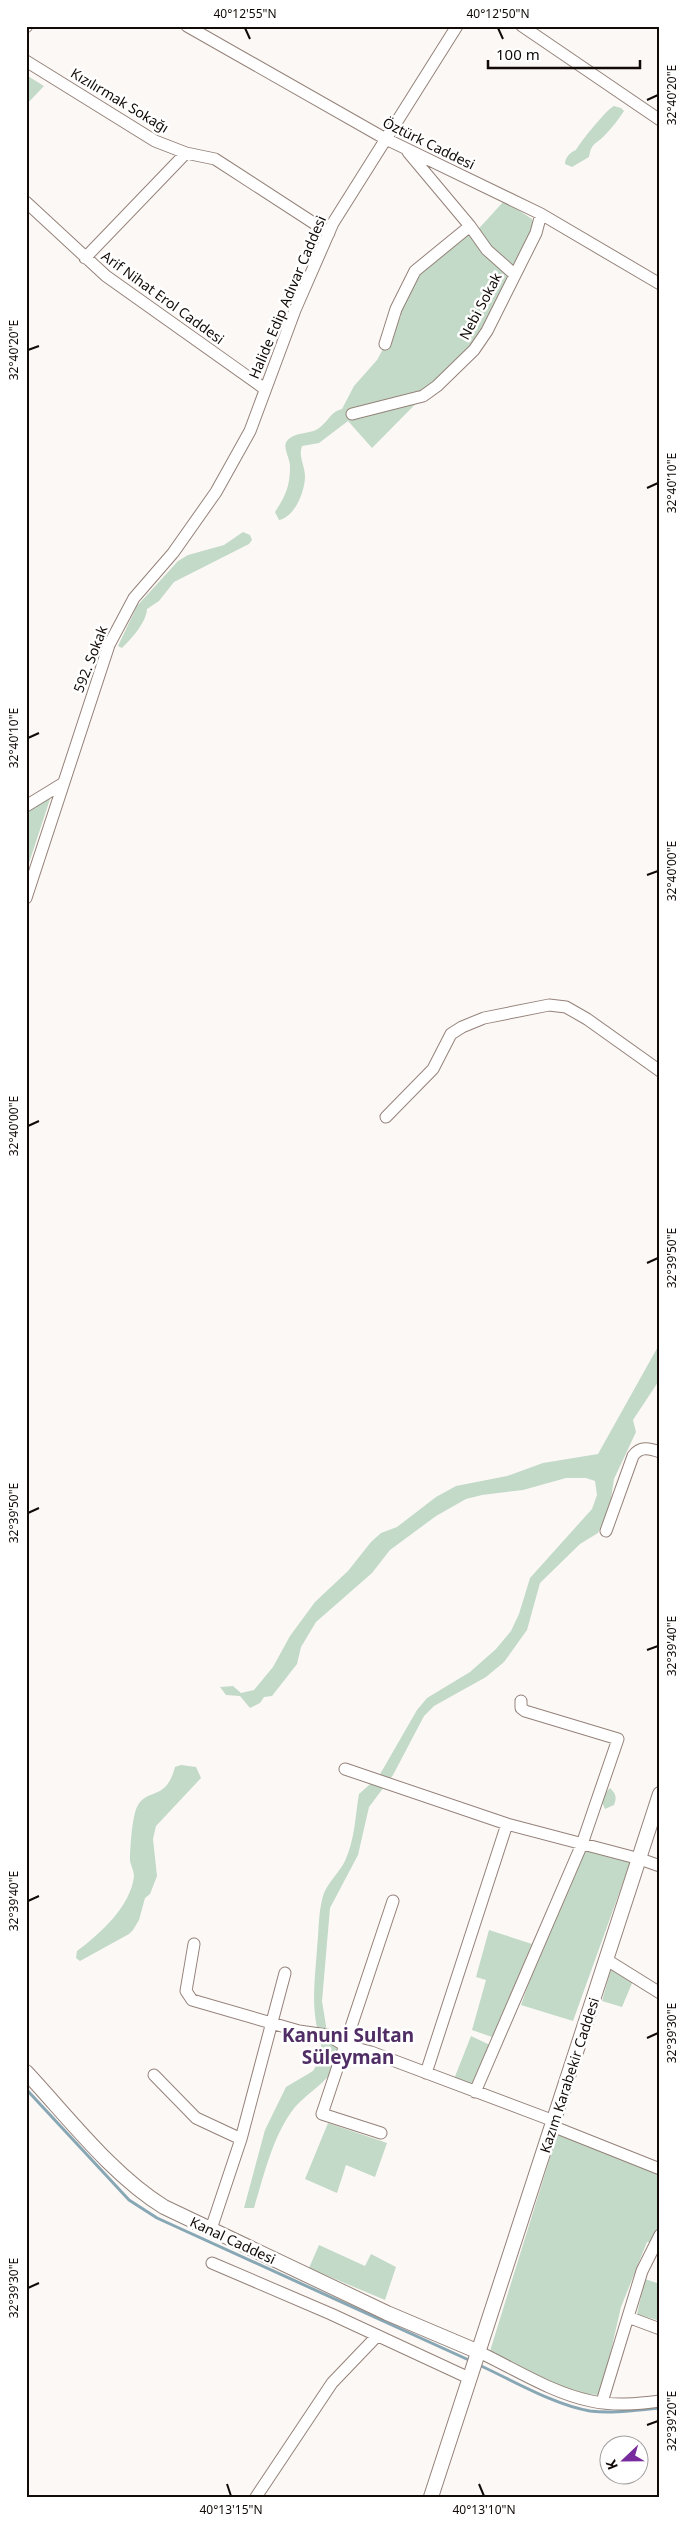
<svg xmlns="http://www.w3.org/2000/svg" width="686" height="2523" viewBox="0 0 686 2523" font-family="'Noto Sans',sans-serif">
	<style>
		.green { fill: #c2dac7 }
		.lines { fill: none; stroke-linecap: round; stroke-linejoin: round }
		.stream { stroke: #88a7b5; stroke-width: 3 }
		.minor-casing { stroke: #958279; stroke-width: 13 }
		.tertiary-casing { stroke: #958279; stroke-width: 16 }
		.minor { stroke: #fff; stroke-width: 11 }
		.tertiary { stroke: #fff; stroke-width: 14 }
		.ticks { fill: none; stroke: #110a07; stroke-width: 2 }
		.labels { text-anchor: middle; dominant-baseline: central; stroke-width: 5; stroke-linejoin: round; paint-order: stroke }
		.street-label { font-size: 14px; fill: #110a07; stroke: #fff }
		.district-label { font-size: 19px; font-weight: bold; fill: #502d64; stroke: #fff }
		.neatline { fill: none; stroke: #110a07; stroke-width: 2 }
		.ticks-label { font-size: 12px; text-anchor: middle; fill: #110a07 }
	</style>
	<rect width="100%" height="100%" fill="#fcf8f6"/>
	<path class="green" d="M26,75L44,86L26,105Z
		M614,106L621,108L624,111C619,119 611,129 604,136C594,146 592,142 589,157L572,167L565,164C565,158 570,152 576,150C580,142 608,108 614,106Z
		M504,201L532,219L534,227L480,331L460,359L372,448L348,421L319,443L302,446C298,456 305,466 305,476C305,491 295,517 279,520L275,512C286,495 290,486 290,466C290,458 282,447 287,441C295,431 310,435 319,428C328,422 331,411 342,409L354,386L377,360L401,316L400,310L418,275L465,235L472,236Z
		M243,532L250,535L252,540L249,544L174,582L159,601L147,609C146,623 132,638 122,648L118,646L137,606L178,561L188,555L224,545Z
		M51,796L26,872V812Z
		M660,1343V1379L633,1420L636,1432L614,1479L610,1505L598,1533L580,1544L540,1583L527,1630L504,1662L486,1677L434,1706L424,1716L393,1775L369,1807L358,1855L330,1908L322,2001L327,2032H318C311,2003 315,1979 317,1949C319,1931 318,1914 323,1896C327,1883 339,1873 345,1861C355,1839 355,1817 359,1794L379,1776L417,1710L427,1698L470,1672L496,1649L511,1631L519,1614L530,1578L592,1509L597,1495L595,1481L586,1478H566L523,1490L482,1495L466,1499L436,1516L390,1550L372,1573L316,1622L301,1647L297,1664L272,1696L264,1697L260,1703L250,1708L240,1696L226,1695L220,1687L233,1686L241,1693L254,1690L273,1667L290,1636L315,1602L348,1571L371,1542L381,1533L397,1527L436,1497L456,1486L507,1476L543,1463L598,1454Z
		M181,1765L196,1767L201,1778L156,1826L153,1839L157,1876L150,1894L145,1898L139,1920L133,1930L129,1934L80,1961L76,1958L77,1951C100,1934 131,1906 134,1876C134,1871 131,1866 130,1861C130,1849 132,1817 137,1807C147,1787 166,1802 175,1767Z
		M610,1788C616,1794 617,1797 614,1805L605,1809L602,1802L605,1793Z
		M585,1847L630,1863L573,2021L521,2005L533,1971Z
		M489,1930L532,1944L492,2037L472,2030L486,1980L476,1977Z
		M611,1969L633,1981L622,2007L602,2001Z
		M471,2036L490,2045L477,2078L469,2085L454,2079Z
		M324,2039L338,2044C344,2077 309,2088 292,2111C272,2139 264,2175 254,2208H244L265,2130L286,2087L313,2071L321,2057V2041Z
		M328,2123L387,2143L375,2177L346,2165L337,2193L305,2179Z
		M558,2132L660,2172V2223L651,2242H647L621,2307L601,2394C579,2401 513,2362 490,2351Z
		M319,2245L365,2266L371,2254L396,2267L385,2300L309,2268Z
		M645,2279L660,2284V2321L637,2314Z"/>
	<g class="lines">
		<path class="stream" d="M26,2089L129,2200L157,2218L471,2361
			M479,2365C512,2380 554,2405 590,2411C613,2414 637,2410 660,2408"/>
		<g class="minor-casing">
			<path id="minor" d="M187,26L384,138L541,214L660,284
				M522,26L660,120
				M26,27L27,26
				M26,61L155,141L186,153L215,159L329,233
				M26,202L106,276L265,389
				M470,226L487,250L514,274
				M85,258L186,153
				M385,344L396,309L415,271L470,226L408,152
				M352,414L423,396L437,386L474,350L487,331L536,233L541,214
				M26,806L62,784
				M26,898L109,645L134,598L173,553L216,492L250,431L295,310L333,223L457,26
				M386,1117L433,1069L451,1034L462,1027L484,1018L549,1005L566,1007L587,1019L660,1071
				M606,1531L633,1456C640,1446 649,1448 660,1452
				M345,1769L507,1824L640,1859L660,1866
				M194,1944L186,1991L192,2000L299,2031L327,2035L344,2045L371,2052L554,2121
				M607,1960L660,1993
				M426,2073L507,1824
				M154,2075L196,2118L241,2139
				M475,2092L582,1844L618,1739L525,1711L521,1708V1701
				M552,2126L660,2169
				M381,2133L322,2114L393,1901
				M211,2229L241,2139L285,1973
				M212,2263L331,2314L469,2378
				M628,2317L660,2329
				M479,2352C515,2369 552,2393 591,2401C614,2406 637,2404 660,2401
				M602,2402L642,2271L660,2235
				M256,2497L332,2383L377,2336"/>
		</g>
		<g class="tertiary-casing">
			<path id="tertiary" d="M26,2072C68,2117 112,2175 164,2207L387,2313L479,2352
				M431,2497L660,1794"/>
		</g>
		<use href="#minor" class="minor"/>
		<use href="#tertiary" class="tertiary"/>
	</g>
	<path class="ticks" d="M245,28L250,39M498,28L503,39M647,100L658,95M28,350L39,346M647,488L658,483M28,738L39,733M647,875L658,871M28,1126L39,1121M647,1263L658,1258M28,1513L39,1508M647,1650L658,1646M28,1901L39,1896M647,2038L658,2033M28,2288L39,2283M647,2425L658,2421M227,2484L231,2496M479,2484L484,2496"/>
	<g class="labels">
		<g class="street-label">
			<text transform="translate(120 100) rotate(31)">Kızılırmak Sokağı</text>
			<text transform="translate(429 143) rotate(26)">Öztürk Caddesi</text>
			<text transform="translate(163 297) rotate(36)">Arif Nihat Erol Caddesi</text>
			<text transform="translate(287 297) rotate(-67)">Halide Edip Adıvar Caddesi</text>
			<text transform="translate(480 306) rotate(-62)">Nebi Sokak</text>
			<text transform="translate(90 659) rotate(-69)">592. Sokak</text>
			<text transform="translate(569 2075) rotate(-72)">Kazım Karabekir Caddesi</text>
			<text transform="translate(233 2240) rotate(25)">Kanal Caddesi</text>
		</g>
		<g class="district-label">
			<text x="348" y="2035">Kanuni Sultan<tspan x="348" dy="22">Süleyman</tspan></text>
		</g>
	</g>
	<rect width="686" height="2523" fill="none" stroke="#ffffff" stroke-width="55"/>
	<g transform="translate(624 2460) rotate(248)"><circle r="24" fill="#ffffff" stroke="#a09d9c"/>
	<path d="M0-4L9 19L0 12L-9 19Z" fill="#772b9d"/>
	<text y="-8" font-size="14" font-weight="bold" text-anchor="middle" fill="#110a07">K</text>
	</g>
	<path d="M488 60v8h152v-8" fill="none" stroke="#110a07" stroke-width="2.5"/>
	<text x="496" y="60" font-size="15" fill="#110a07" stroke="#ffffff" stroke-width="4" paint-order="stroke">100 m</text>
	<rect x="28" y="28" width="630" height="2468" class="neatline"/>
	<g class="ticks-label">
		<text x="245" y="18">40°12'55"N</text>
		<text x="498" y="18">40°12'50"N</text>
		<text transform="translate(672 95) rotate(-90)" y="4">32°40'20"E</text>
		<text transform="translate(14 350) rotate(-90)" y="4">32°40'20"E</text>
		<text transform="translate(672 483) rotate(-90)" y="4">32°40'10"E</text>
		<text transform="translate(14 738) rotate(-90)" y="4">32°40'10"E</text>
		<text transform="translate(672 871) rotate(-90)" y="4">32°40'00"E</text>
		<text transform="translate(14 1126) rotate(-90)" y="4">32°40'00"E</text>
		<text transform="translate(672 1258) rotate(-90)" y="4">32°39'50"E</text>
		<text transform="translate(14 1513) rotate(-90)" y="4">32°39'50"E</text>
		<text transform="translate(672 1646) rotate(-90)" y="4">32°39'40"E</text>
		<text transform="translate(14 1901) rotate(-90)" y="4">32°39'40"E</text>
		<text transform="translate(672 2033) rotate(-90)" y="4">32°39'30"E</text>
		<text transform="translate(14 2288) rotate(-90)" y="4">32°39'30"E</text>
		<text transform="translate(672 2421) rotate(-90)" y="4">32°39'20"E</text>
		<text x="231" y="2514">40°13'15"N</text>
		<text x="484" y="2514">40°13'10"N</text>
	</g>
</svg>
